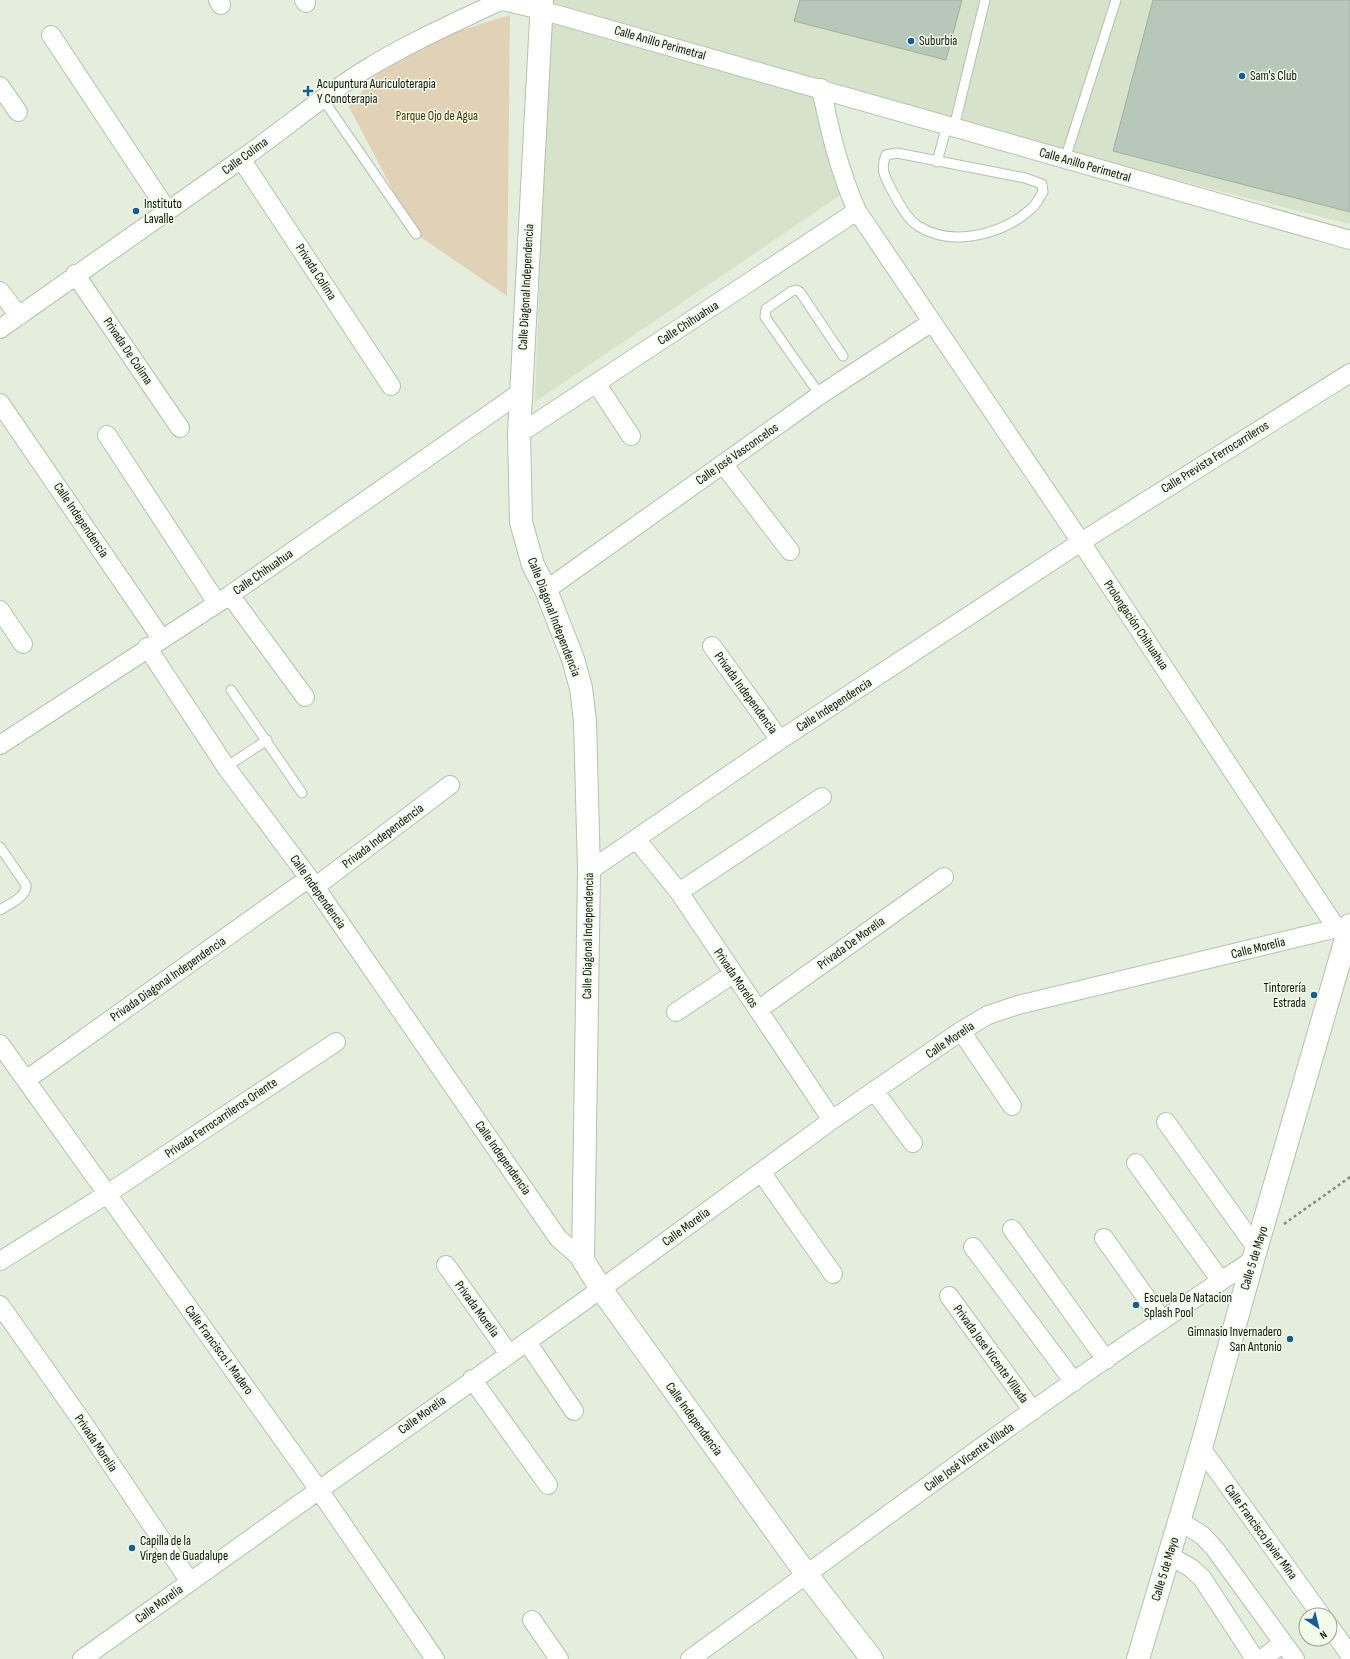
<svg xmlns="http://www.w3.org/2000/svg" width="1350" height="1659" viewBox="0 0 1350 1659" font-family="'Sofia Sans Condensed',sans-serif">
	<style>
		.built { fill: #d6e3ca }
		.green { fill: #e0d1b7 }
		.building { fill: #b7c7ba; stroke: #9fafa2 }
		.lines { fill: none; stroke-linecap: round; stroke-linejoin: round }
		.lane-casing { stroke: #b7c0af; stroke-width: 11 }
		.street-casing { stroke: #b7c0af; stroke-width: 20 }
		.secondary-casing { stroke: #b7c0af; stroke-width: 24 }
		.path { stroke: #858b7f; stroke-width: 2.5; stroke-dasharray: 3 3; stroke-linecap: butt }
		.lane { stroke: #fff; stroke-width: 9 }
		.street { stroke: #fff; stroke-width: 18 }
		.secondary { stroke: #fff; stroke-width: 22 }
		.poi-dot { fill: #165d91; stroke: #f2fbe9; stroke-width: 1.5 }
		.labels { text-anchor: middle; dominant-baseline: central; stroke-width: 3; stroke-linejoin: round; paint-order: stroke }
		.poi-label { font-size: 13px; fill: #10130d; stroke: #f2fbe9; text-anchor: start }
		.street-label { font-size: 13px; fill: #10130d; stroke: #f2fbe9 }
		.park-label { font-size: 13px; fill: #432f01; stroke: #f2fbe9 }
	</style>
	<rect width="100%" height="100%" fill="#e5eedc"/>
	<path class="built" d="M530,0H1350V224L830,92L848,190L535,402L549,6Z"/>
	<path class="green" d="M510,15L507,296L416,234L349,107L398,50Z"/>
	<path class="building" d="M800,0H962L946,60L794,21Z
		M1153,0H1350V212L1113,151Z"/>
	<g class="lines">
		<g class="lane-casing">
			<path id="lane" d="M322,98L416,234
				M954,127L985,0
				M897,153L1025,178L1042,184L1043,192C1040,196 1037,203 1033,207C1005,234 953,248 918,226C906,218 898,201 891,189C885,177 880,169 886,155Z
				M1065,159L1116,0
				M937,162L947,125
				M820,395L765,317L766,309L792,291L796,290L800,292L843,356
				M231,690L302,793
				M226,767L267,740
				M0,847L26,885C27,897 9,904 0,910"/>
		</g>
		<g class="street-casing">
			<path id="street" d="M218,0L221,5
				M304,0L306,3
				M498,0L541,10L1350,240
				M51,35L167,210
				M0,86L18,112
				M821,88C830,132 839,170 857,211L1081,542L1337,929
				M241,159L391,386
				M75,274L180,428
				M0,291L19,316
				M0,329C80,272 160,216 240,160C282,131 320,98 363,71C406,44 454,23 500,1
				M596,383L631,436
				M0,403L161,638
				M519,434L857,211
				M107,435L217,603
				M723,464L790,551
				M546,590L820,395L932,322
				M230,595L305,697
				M0,610L23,644
				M712,646L780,740
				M147,647L226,767L309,878L558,1238L583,1260
				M0,745L230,595L521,392
				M636,839L679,892L832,1120
				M589,871L780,740L1081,542L1350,373
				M315,887L450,785
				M679,892L822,797
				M758,1010L944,877
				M676,1012L733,974
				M961,1031L1012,1106
				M0,1044L319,1490L435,1659
				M26,1080L309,878
				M875,1092L913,1143
				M1166,1122L1257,1249
				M1136,1163L1221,1281
				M761,1172L833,1274
				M1012,1229L1106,1360
				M1104,1238L1162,1320
				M973,1247L1074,1382
				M0,1261L107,1194L336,1042
				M446,1265L509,1354
				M949,1296L1033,1411
				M0,1305L84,1424L190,1582
				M527,1342L574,1411
				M472,1379L548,1485
				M1201,1448L1321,1615
				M1179,1521L1202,1535L1215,1549L1295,1659
				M1170,1556L1191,1568L1202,1578L1255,1659
				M532,1620L559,1659
				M1330,1627L1350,1655
				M82,1659L601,1289L832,1120L961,1031L988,1015L1018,1005L1350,925
				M690,1659C876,1525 1060,1385 1253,1260
				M1262,1659L1283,1643"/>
		</g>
		<g class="secondary-casing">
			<path id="secondary" d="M542,0L519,434L521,522L533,565L546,590L573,659L581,688L585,721L589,871L583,1260L601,1289L807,1575L872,1659
				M1138,1659L1201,1448L1253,1260L1350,925"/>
		</g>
		<path class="path" d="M1284,1224L1350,1177"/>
		<use href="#lane" class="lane"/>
		<use href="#street" class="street"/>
		<use href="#secondary" class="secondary"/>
	</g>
	<g class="poi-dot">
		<circle cx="911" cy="41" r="4"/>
		<circle cx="1242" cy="76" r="4"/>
		<path d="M306 85h4v4h4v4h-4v4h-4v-4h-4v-4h4z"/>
		<circle cx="136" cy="211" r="4"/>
		<circle cx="1314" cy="995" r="4"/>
		<circle cx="1136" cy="1305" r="4"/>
		<circle cx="1290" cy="1339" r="4"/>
		<circle cx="132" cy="1548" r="4"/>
	</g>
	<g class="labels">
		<g class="poi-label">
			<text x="919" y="41">Suburbia</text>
			<text x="1250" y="76">Sam's Club</text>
			<text x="317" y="84">Acupuntura Auriculoterapia<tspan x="317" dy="15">Y Conoterapia</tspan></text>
			<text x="144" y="204">Instituto<tspan x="144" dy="15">Lavalle</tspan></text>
			<text x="1306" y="988" text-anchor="end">Tintorería<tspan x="1306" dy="15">Estrada</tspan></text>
			<text x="1144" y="1298">Escuela De Natacion<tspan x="1144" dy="15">Splash Pool</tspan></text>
			<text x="1282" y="1332" text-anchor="end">Gimnasio Invernadero<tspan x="1282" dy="15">San Antonio</tspan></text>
			<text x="140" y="1541">Capilla de la<tspan x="140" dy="15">Virgen de Guadalupe</tspan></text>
		</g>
		<g class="street-label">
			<text transform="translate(660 43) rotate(16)">Calle Anillo Perimetral</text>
			<text transform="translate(245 156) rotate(-36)">Calle Colima</text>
			<text transform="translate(1085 165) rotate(16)">Calle Anillo Perimetral</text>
			<text transform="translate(316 272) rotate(57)">Privada Colima</text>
			<text transform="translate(526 287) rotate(-87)">Calle Diagonal Independencia</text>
			<text transform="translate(688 323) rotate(-33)">Calle Chihuahua</text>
			<text transform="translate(128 351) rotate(56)">Privada De Colima</text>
			<text transform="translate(737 454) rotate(-35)">Calle José Vasconcelos</text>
			<text transform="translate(1215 457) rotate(-32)">Calle Prevista Ferrocarrileros</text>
			<text transform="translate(81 520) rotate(56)">Calle Independencia</text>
			<text transform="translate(263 572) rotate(-35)">Calle Chihuahua</text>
			<text transform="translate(554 617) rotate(69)">Calle Diagonal Independencia</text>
			<text transform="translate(1136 625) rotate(56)">Prolongación Chihuahua</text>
			<text transform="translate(746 693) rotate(54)">Privada Independencia</text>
			<text transform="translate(834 705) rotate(-33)">Calle Independencia</text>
			<text transform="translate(383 836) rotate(-37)">Privada Independencia</text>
			<text transform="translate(318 892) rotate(55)">Calle Independencia</text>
			<text transform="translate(588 936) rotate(-89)">Calle Diagonal Independencia</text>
			<text transform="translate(851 943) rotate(-36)">Privada De Morelia</text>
			<text transform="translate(1258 948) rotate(-14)">Calle Morelia</text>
			<text transform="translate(736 978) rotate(56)">Privada Morelos</text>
			<text transform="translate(168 979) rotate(-35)">Privada Diagonal Independencia</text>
			<text transform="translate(950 1040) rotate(-34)">Calle Morelia</text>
			<text transform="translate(221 1118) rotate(-34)">Privada Ferrocarrileros Oriente</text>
			<text transform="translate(503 1158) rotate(55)">Calle Independencia</text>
			<text transform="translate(686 1227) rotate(-36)">Calle Morelia</text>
			<text transform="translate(1254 1258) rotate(-73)">Calle 5 de Mayo</text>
			<text transform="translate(477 1309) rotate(54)">Privada Morelia</text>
			<text transform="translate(219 1350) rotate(54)">Calle Francisco I. Madero</text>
			<text transform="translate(991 1354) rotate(54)">Privada Jose Vicente Villada</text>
			<text transform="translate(422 1415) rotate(-36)">Calle Morelia</text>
			<text transform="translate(694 1419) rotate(54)">Calle Independencia</text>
			<text transform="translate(96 1443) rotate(56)">Privada Morelia</text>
			<text transform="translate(969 1457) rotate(-36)">Calle José Vicente Villada</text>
			<text transform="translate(1261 1532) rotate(54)">Calle Francisco Javier Mina</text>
			<text transform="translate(1165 1569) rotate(-73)">Calle 5 de Mayo</text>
			<text transform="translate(159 1604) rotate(-36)">Calle Morelia</text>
		</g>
		<g class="park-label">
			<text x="437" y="116">Parque Ojo de Agua</text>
		</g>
	</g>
	<g transform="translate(1318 1627) rotate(145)"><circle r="19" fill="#f2fbe9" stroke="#989e91"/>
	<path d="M0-3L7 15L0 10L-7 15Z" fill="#165d91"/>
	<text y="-6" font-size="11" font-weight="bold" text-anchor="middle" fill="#10130d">N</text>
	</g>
</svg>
